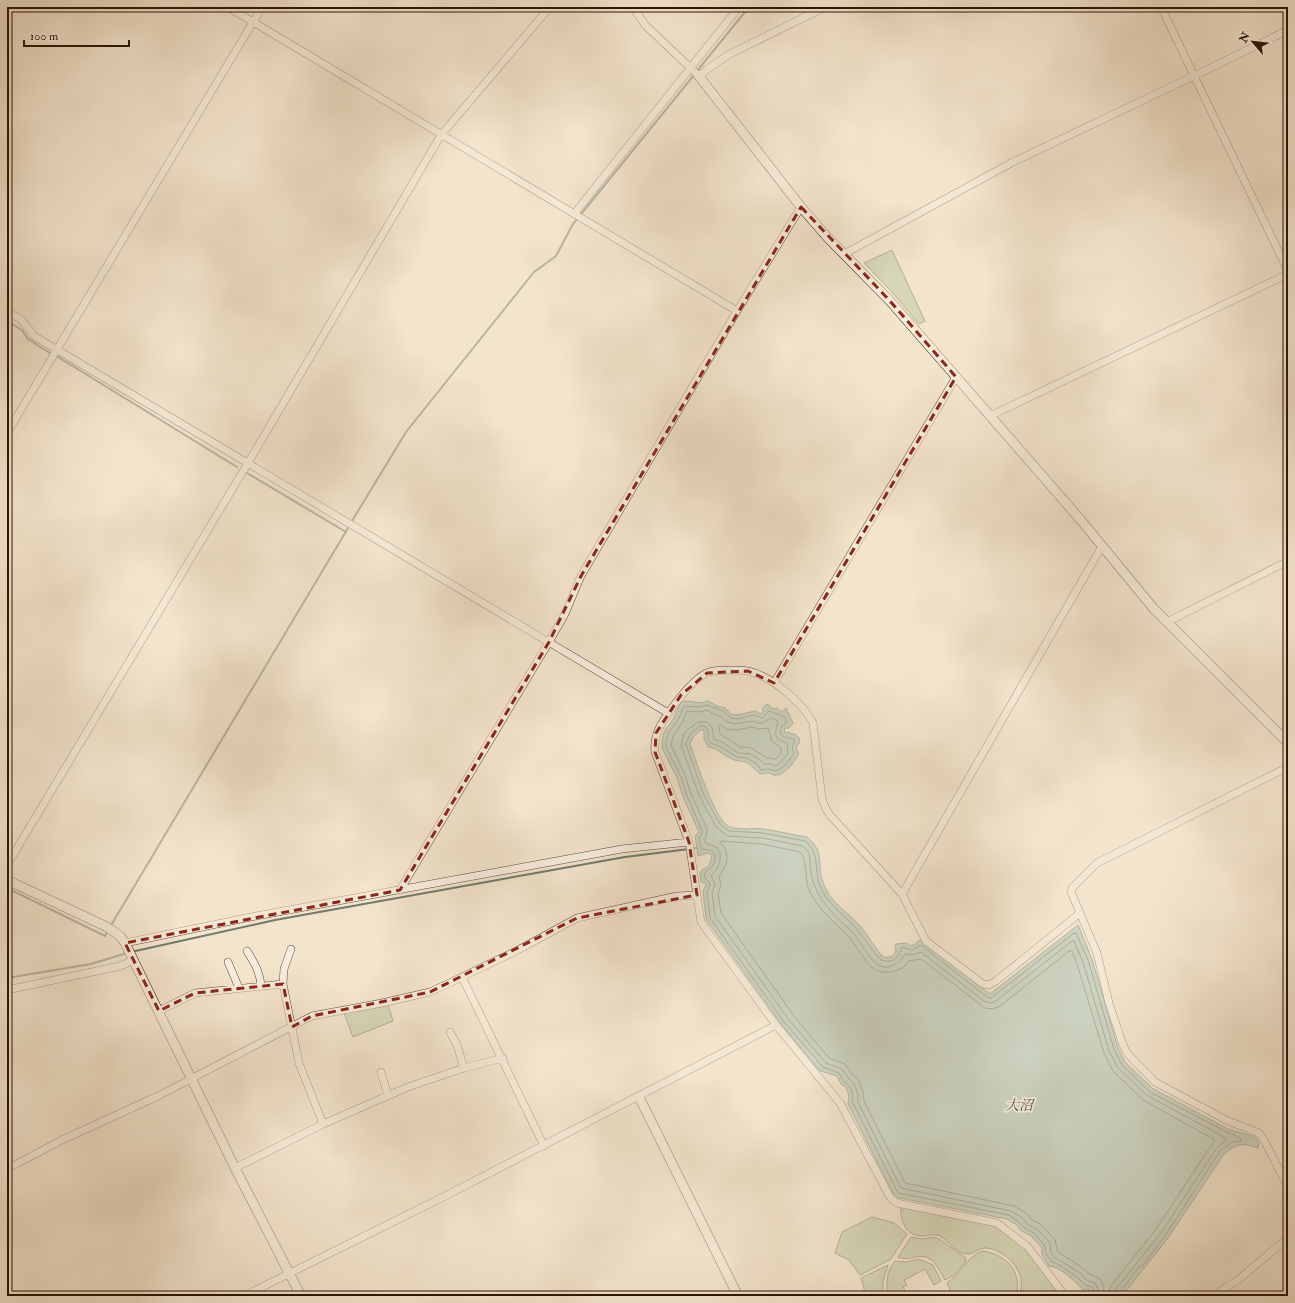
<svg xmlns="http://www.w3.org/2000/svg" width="1295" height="1303" viewBox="0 0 1295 1303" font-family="'IM FELL Double Pica','Noto Serif JP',serif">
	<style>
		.green { fill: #b4c59d; stroke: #6f6d52 }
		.water { fill: #9dbfb1; stroke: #6f7b6d }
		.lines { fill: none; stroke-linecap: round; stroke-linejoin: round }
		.shore { stroke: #646a5c; stroke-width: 1 }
		.stream { stroke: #6f7b6d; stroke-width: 2 }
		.street-casing { stroke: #5c4938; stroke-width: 8 }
		.secondary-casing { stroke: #2a1506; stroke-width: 10 }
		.street { stroke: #f7edde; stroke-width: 7 }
		.secondary { stroke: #f7edde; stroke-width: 9 }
		.marked { fill: none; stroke: #8f2418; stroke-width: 3; stroke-dasharray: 8 5; stroke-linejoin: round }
		.labels { text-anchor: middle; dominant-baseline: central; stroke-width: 3.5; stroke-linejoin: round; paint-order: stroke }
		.water-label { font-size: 14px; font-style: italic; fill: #525042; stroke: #f7edde }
	</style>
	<rect width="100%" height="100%" fill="#f3e4cc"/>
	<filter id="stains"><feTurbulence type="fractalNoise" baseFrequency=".005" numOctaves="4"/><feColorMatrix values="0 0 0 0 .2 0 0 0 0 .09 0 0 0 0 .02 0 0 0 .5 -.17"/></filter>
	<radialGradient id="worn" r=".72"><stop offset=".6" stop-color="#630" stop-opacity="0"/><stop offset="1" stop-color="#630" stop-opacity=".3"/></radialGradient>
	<path class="green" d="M892,250L925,321L919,324L892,292L864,263Z
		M388,1004L393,1021L353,1037L344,1013Z
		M904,1206L943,1216L993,1224L1026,1248L1061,1296H1021C1020,1290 1022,1284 1021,1278C1017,1263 1000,1248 985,1248C978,1248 975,1254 968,1254C958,1254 948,1241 940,1236C933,1233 928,1236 922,1236C906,1236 900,1221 901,1208Z
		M872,1217L894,1223L907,1234L891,1259L860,1275L849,1260L835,1253L842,1232Z
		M911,1237L922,1239L934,1237L939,1239L965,1257L966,1261L954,1275L945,1280C939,1269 932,1253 916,1257C909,1258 905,1260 898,1257Z
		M982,1251C998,1253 1014,1262 1017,1280C1018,1285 1017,1291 1018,1296H953L947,1283C960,1274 967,1257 982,1251Z
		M919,1259L933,1265L941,1281L934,1285L925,1269L904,1280L907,1285L903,1287L905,1291L899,1294V1296H886C888,1282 885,1273 895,1261L906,1262Z
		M888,1265L883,1281V1296H864V1288L861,1278Z"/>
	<path class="water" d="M686,701L701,703L707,701L712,703L717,706L725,708L731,714L737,715L755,711L761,714L763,712V708L767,704L773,709L777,708L782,712L786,708L793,723L789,728H785L784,732L787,733L789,732L791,734H795L799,738L800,741L796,748L799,754C795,761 784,777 774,775C770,774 772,773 768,773C765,773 762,775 759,773C755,771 753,766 748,763C742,760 736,762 730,758C722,754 717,748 708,747L704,739V730H701L693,737L690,744C696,760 715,822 730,827C739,830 754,828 764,829C778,831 793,835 807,837C826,853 816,863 823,882C829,902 848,912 861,927C869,937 875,948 883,957C889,958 894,957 896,951L895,946L896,944L906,943L912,946L920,940L990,994L1078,925L1092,959L1118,1048L1125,1062L1152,1088L1228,1129L1255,1137L1259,1142L1258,1148C1241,1143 1238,1143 1224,1154L1168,1238L1122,1296H1086L1089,1289L1083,1290C1076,1282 1061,1267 1049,1266C1046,1261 1040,1255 1042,1248L1031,1236L1020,1230L1017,1225L1007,1219L895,1197L848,1104L849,1096L846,1087L841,1084L837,1076L820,1071L782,1025L706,919L703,891L706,885L705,883L701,882L700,873L702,870L709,866L712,855L708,853L698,856L695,836L699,832L683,797L677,778L662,748V741L664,732L674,718L677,710L681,702Z"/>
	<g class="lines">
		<path class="shore" d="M720,725L727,729L736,730L752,727L759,729L768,728L772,741L781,748V753L776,759L767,758L751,748L740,747L720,734L719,727Z
			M1091,1296L1093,1291L1092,1287L1085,1285L1077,1277L1056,1263L1052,1262L1046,1254L1045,1246L1034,1233L1023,1227L1019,1222L1009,1215L898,1193L853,1103C852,1092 853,1089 845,1082C842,1080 841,1076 839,1073L823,1067L785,1023L710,918L707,892L710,885L708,881L705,878L704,874C711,867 716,866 715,854L710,850L701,849L699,838L702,834V830L687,796L681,777L666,747C665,735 671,729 677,721C681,716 681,711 684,706L700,707L707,705L723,711L731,718L737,719L754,715L762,718L769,711L785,717L787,722L782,726L780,733L784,737L795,739L792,747L794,754L783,767L776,771L769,769L761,770L757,764L747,758L737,757L719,746L710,743L708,739V730L705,726H700L690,734L686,744L703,793L720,824L729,831L763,833L805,841C822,854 812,874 823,892C832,908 847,917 858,931C866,940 872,951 881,960C894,964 898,958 902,947L912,950L921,945L987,997L991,998L1074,933H1076L1088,960L1114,1049L1122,1065L1150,1092L1227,1132L1241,1138V1141L1232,1142L1220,1151L1165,1236L1143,1265L1138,1268L1120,1292L1119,1296
			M1096,1296L1098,1289L1095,1283L1086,1280L1080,1273L1054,1257L1051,1253L1050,1243L1038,1230L1027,1224L1023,1218L1011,1211L901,1188L858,1102V1094L853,1082L848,1078L842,1069L826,1063L789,1020L715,916L712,893L715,884L711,876C718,869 721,863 720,853L716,847L705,843C704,838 708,835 707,829L691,794L685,775L671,745L673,736L682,723L687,711L700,712L707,710L714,714L720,716L727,722L735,724L753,721L758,723H762L771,718L778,721C776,733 771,738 787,743L788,754L780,763L776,766L771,764H764L759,759L750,754L738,753L722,742L714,739L712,727L707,722H698L687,730L684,734L681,745L699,795L716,827L727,836L763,838L802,846C811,852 810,858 810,867C811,875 813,884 817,891C822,902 831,911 839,920C844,925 851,929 855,935C861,943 871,962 880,966C891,970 900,962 905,954L913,955L921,952L984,1001L991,1003L996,1001L1072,941H1074L1083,962L1109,1051L1118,1068L1148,1096L1226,1138V1140L1216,1149L1161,1233L1116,1289L1114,1296
			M1103,1296L1104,1287L1100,1279L1089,1274L1083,1268L1058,1252L1055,1240L1042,1225L1031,1219L1026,1213L1014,1206L905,1183L864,1101L863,1092L858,1079L852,1074L845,1064L829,1058L794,1016L721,913L718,894L721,885L719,877L726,864L727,856L725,848L721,843V841L762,844L800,852C807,859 805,876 808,887C816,909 834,921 849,937C858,947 867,970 882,972C890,973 898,971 905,966C906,964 907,962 909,961C911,960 918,960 921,959L985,1008L993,1009L1000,1006L1069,951H1072L1077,964L1104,1053L1113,1071L1143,1100L1215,1140L1156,1229L1111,1286L1108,1296"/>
		<path class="stream" d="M697,71L749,7
			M7,321L22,330L28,339L50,353
			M58,357L237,467
			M247,473L346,532
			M352,521L406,432L534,272L556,256L573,224L694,75
			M7,888L105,936L108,930
			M110,927L348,528
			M131,952L275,920L625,857L697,848
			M7,978L91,964L127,953"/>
		<g class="street-casing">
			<path id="street" d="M228,7L737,311
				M633,7L645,25L698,75
				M1161,7L1288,271
				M700,77L706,70L728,55L825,7
				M574,214L739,7
				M844,254L1013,162L1194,76L1288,30
				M7,312L21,319L34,336L668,713
				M990,416L1288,274
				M7,433L262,7
				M1167,622L1288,561
				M774,683L956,377
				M1288,767L1097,863L1072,888L1071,892L1097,953L1109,1003L1123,1045L1127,1053L1155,1082L1226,1120L1259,1133L1264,1140L1288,1187
				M7,865L248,463L441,135L550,7
				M400,890L549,642L565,614L581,576L737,311L801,207
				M902,894L1102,546
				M125,943L256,916L622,849L689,842
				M247,951C254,962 260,972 261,986
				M228,962L239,988
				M462,977L518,950L577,918L677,896L697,895
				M283,984L299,1063L323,1124
				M7,990L120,966L134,960
				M159,1011L195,993L283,984L284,969L291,949
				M450,1032L457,1045L464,1068
				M381,1072L388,1096
				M235,1168L323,1124L408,1087L464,1068L503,1058
				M7,1169L62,1140L160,1095L312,1016L382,1003L430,992L462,977L544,1146
				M244,1296L447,1195L776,1025
				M1065,1296L1028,1247L997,1223L897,1203L890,1197L840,1103L776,1025L701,922L689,842L655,752C653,734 662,722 672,708C680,697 695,677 709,672C715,670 722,670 730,670C735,670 742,670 748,671C771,676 802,702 813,723L822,799L825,807L829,814L902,894L926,941L983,984L989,985L996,981L1080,913
				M1213,1296L1238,1280L1288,1238"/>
		</g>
		<g class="secondary-casing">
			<path id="secondary" d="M698,75L801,207L828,238L890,301L1079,518L1154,609L1288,743
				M7,880L107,927L120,936L125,943L235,1168L301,1296
				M639,1097L738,1296"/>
		</g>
		<use href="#street" class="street"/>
		<use href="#secondary" class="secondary"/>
	</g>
	<path d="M0 0H1295V1303H0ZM801,207L890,301L956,377L774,683L748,671L707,673L681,695L656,733L655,752L689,842L697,895L577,918L430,992L312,1016L292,1027L283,984L195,993L159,1011L125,943L400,890L549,642L581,576Z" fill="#f3e4cc" fill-opacity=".55" fill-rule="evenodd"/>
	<path class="marked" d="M801,207L890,301L956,377L774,683L748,671L707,673L681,695L656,733L655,752L689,842L697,895L577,918L430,992L312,1016L292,1027L283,984L195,993L159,1011L125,943L400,890L549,642L581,576Z"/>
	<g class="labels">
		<g class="water-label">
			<text x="1019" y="1105">大沼</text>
		</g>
	</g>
	<rect width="1295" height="1303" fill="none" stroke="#f3e4cc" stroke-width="24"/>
	<rect x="8" y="8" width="1279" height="1287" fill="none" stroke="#2a1506" stroke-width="2"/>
	<rect x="12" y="12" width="1271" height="1279" fill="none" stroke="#2a1506"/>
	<g transform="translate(1253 42) rotate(298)" stroke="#f7edde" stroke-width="3" paint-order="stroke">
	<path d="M0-3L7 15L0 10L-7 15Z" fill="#2a1506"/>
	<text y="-6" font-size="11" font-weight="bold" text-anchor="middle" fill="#2a1506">N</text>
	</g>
	<path d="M24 40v6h105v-6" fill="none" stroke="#2a1506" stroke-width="2"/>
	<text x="30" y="40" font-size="12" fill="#2a1506" stroke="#f7edde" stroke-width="3" paint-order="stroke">100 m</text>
	<rect width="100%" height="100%" filter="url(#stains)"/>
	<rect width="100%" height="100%" fill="url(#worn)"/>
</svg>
